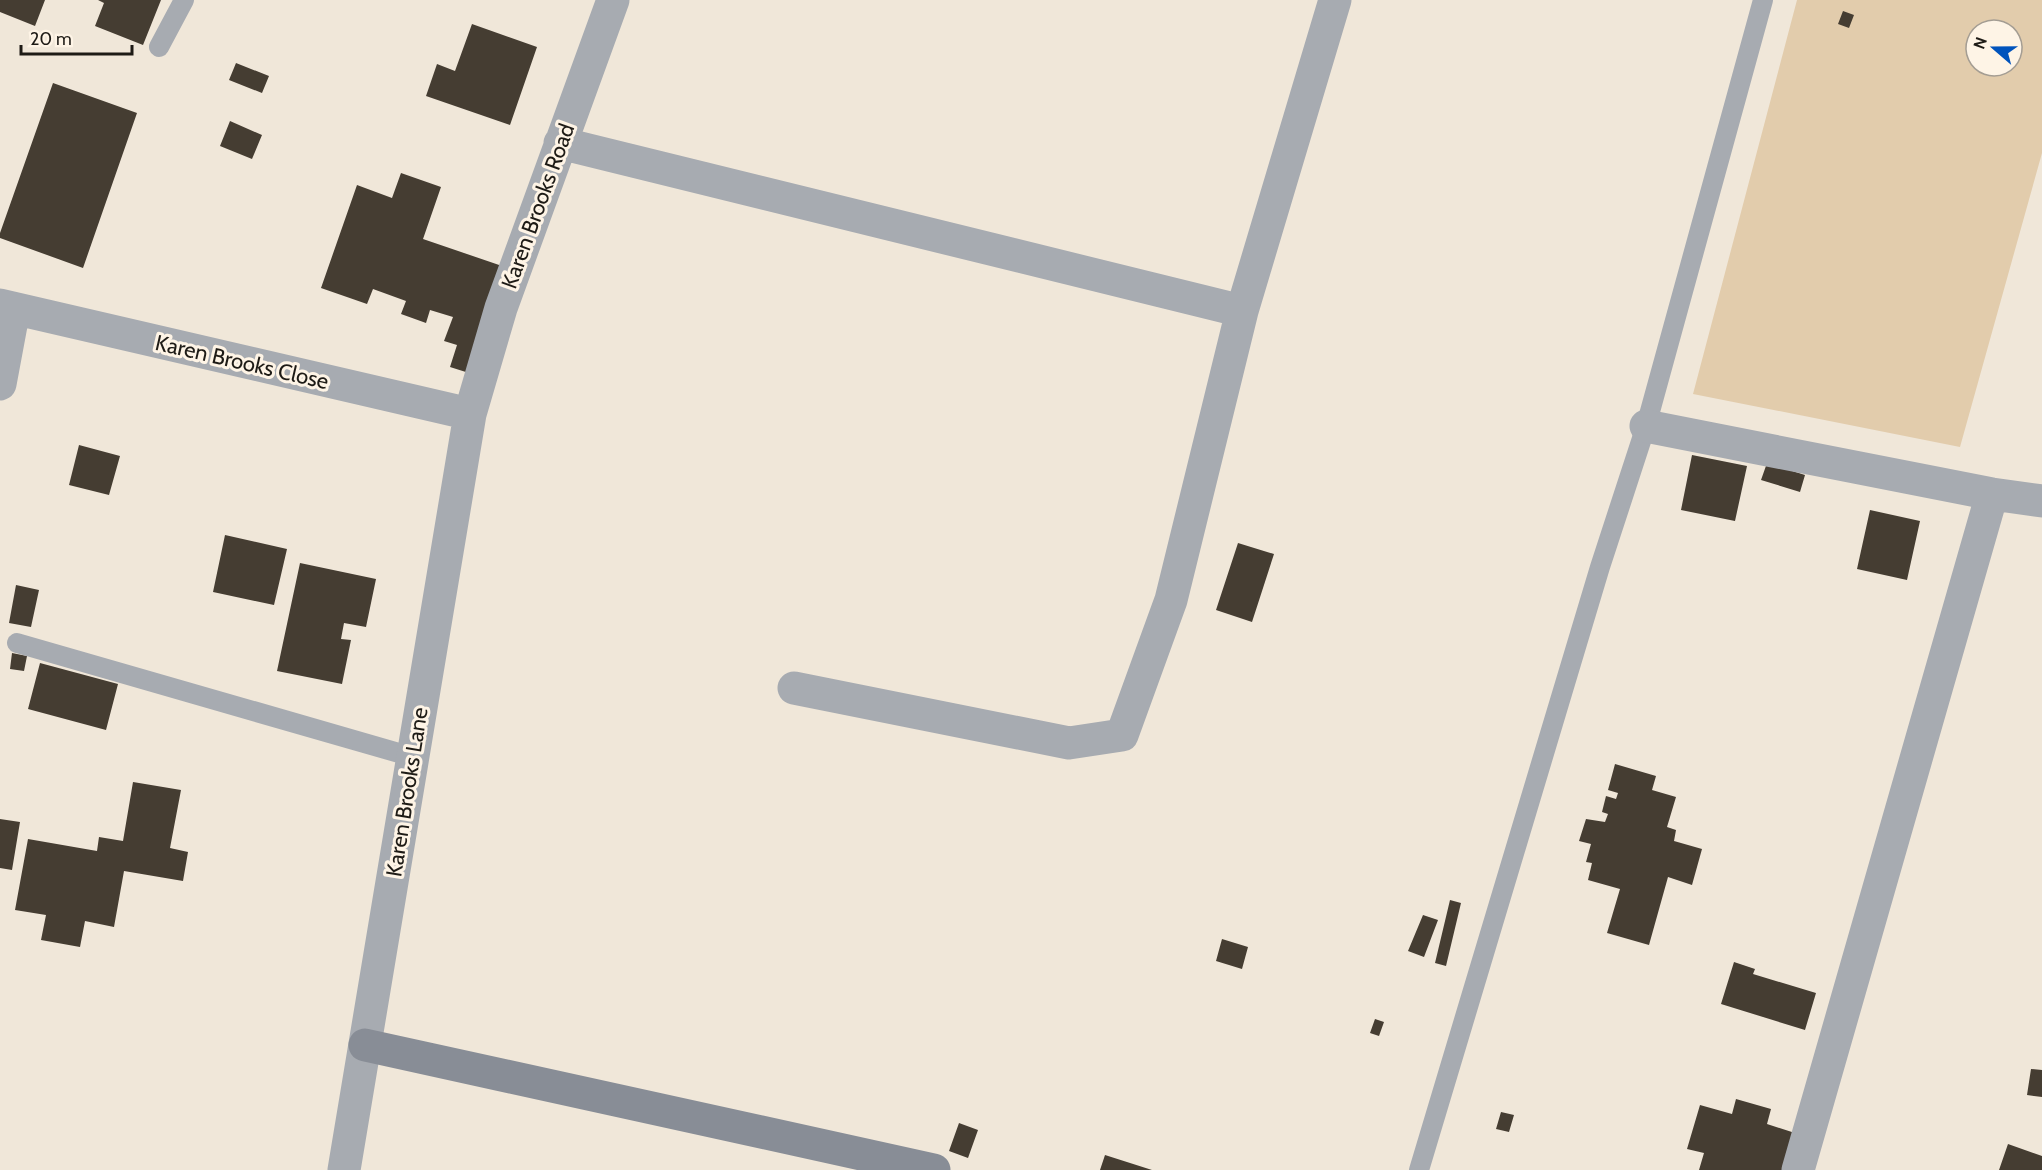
<svg xmlns="http://www.w3.org/2000/svg" width="2042" height="1170" viewBox="0 0 2042 1170" font-family="Cabin,sans-serif">
	<style>
		.green { fill: #e2ccac; fill-rule: evenodd }
		.building { fill: #453d32 }
		.lines { fill: none; stroke-linecap: round; stroke-linejoin: round }
		.lane { stroke: #a7abb1; stroke-width: 20 }
		.street { stroke: #a7abb1; stroke-width: 33 }
		.secondary { stroke: #888d96; stroke-width: 33 }
		.labels { text-anchor: middle; dominant-baseline: central; stroke-width: 6; stroke-linejoin: round; paint-order: stroke }
		.street-label { font-size: 22px; fill: #1e1b16; stroke: #fef4e6 }
	</style>
	<rect width="100%" height="100%" fill="#f0e7d9"/>
	<path class="green" d="M1797,0H2042V153L1960,447L1693,394ZM1976,30H2012V66H1976Z"/>
	<path class="building" d="M0,0H45L35,26L0,12Z
		M98,0H161L143,45L95,26L104,3Z
		M1843,11L1854,15L1849,28L1838,24Z
		M472,24L537,47L510,125L426,96L437,64L455,71Z
		M236,63L269,76L262,93L229,80Z
		M53,83L137,113L83,268L0,238V233Z
		M230,121L262,135L252,159L220,146Z
		M401,173L441,187L423,239L505,267L469,373L450,367L457,345L444,341L453,317L430,310L426,323L401,314L406,301L373,289L367,304L321,288L357,185L392,198Z
		M79,445L120,456L109,495L69,485Z
		M1692,455L1747,466L1735,521L1681,510Z
		M1767,463L1805,475L1800,492L1761,480Z
		M1870,510L1920,521L1907,580L1857,569Z
		M225,535L287,549L274,605L213,592Z
		M1238,543L1274,554L1252,622L1216,610Z
		M300,563L376,579L366,627L344,623L341,639L351,640L342,684L277,671Z
		M16,585L39,590L31,627L9,623Z
		M12,653L27,656L24,671L10,669Z
		M40,663L118,684L106,730L28,709Z
		M1615,764L1656,776L1652,790L1676,797L1667,827L1676,830L1674,841L1702,849L1692,885L1668,877L1649,945L1607,933L1620,889L1588,880L1592,863L1586,862L1591,844L1579,841L1586,819L1605,822L1608,814L1602,812L1606,796L1616,799L1618,793L1608,790Z
		M133,782L181,790L170,848L188,852L183,881L124,871L114,927L85,921L80,947L41,940L46,915L15,910L28,839L97,851L99,837L123,841Z
		M0,819L20,822L12,870L0,868Z
		M1450,900L1461,903L1446,966L1435,963Z
		M1423,915L1438,920L1424,957L1408,951Z
		M1222,939L1248,947L1242,969L1216,961Z
		M1734,962L1755,969L1753,974L1816,993L1805,1030L1721,1004Z
		M1375,1019L1384,1022L1379,1036L1370,1033Z
		M2031,1069L2042,1070V1097L2027,1095Z
		M1736,1099L1771,1109L1767,1124L1798,1134L1788,1170H1699L1704,1153L1687,1149L1700,1105L1732,1114Z
		M1501,1112L1514,1115L1509,1132L1496,1129Z
		M959,1123L978,1130L968,1158L949,1151Z
		M2008,1144L2042,1156V1170H1999Z
		M1105,1155L1152,1170H1100Z"/>
	<g class="lines">
		<path class="lane" d="M159,47L184,0
			M17,643L413,757
			M1419,1170L1600,567L1646,426L1763,0"/>
		<path class="street" d="M560,143L1242,311
			M0,305L470,414
			M0,384L14,309
			M1646,426L1992,494L2042,501
			M794,688L1069,743L1122,735L1171,600L1242,311L1335,0
			M344,1170L470,414L501,308L613,0
			M1798,1170L1992,494"/>
		<path class="secondary" d="M365,1045L934,1170"/>
	</g>
	<g class="labels">
		<g class="street-label">
			<text transform="translate(538 206) rotate(-70)">Karen Brooks Road</text>
			<text transform="translate(242 362) rotate(13)">Karen Brooks Close</text>
			<text transform="translate(407 792) rotate(-81)">Karen Brooks Lane</text>
		</g>
	</g>
	<g transform="translate(1994 48) rotate(290)"><circle r="28" fill="#fef4e6" stroke="#a49d93" stroke-width="1.5"/>
	<path d="M0-4.5L10 22L0 15L-10 22Z" fill="#0053bc"/>
	<text y="-9" font-size="16" font-weight="bold" text-anchor="middle" fill="#1e1b16">N</text>
	</g>
	<path d="M21 45v9h111v-9" fill="none" stroke="#1e1b16" stroke-width="3"/>
	<text x="30" y="45" font-size="18" fill="#1e1b16" stroke="#fef4e6" stroke-width="4.5" paint-order="stroke">20 m</text>
</svg>
